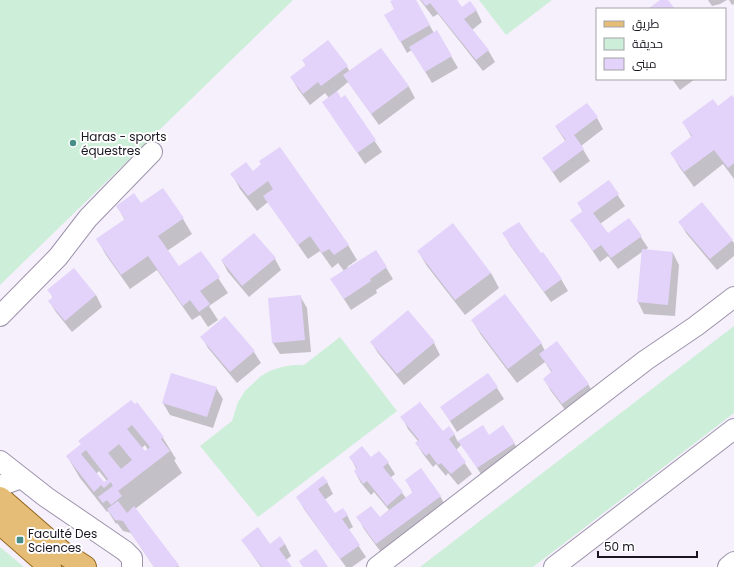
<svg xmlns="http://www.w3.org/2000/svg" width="734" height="567" viewBox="0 0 734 567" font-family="Poppins,Cairo,sans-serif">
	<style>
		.green { fill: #cdeed9 }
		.shadow { fill: #0003; fill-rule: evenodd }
		.building { fill: #e3d3fa; fill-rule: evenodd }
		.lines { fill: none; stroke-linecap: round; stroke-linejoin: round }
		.minor-casing { stroke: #9d93ac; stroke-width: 22 }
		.major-casing { stroke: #93661e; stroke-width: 24 }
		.minor { stroke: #fff; stroke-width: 20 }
		.major { stroke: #e5bd77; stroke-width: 22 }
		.poi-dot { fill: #478e88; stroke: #fff; stroke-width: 1.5 }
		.labels { text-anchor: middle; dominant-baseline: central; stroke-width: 4; stroke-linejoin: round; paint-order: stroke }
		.poi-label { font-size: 12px; fill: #1a1620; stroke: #fff; text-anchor: start }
	</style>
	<rect width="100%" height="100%" fill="#f5f0fb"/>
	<path class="green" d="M0,0H293L0,285Z
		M479,0H552L506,35Z
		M734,326V413L533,567H420Z
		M340,337L397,411L258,517L200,446L232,421L238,402L245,391L261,376L272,370L282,367L293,365H304Z
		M0,547L24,567H0Z"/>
	<path class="shadow" d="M395,0H415L434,33L437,32L458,68L432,83L412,50L407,53L386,15L396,9Z
		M420,0H456L462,8L476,10L482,22L472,30L488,50L495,62L483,71L438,14L433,17Z
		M708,0H727L720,4L712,6Z
		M729,0H734V4L732,5Z
		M381,49L409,87L415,98L379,125L348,82L336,92L341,100L345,97L382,152L365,164L323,102L329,98L325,93L310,105L298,89L291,77L306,66L303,60L347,67L350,72Z
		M672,79H695L680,90Z
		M734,100V179L723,164L694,187L680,168L671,153L692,138L683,122Z
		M597,118L603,129L581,146L590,161L560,183L543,158L566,142L556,127Z
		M262,165L348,245L357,260L347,267L348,268L376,251L393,279L376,290L377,293L351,310L338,290L344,271L338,263L332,268L320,251L308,259L268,202L257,211L240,189L232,174L253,172Z
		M608,181L625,206L600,224L608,234L629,219L648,248L644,251L673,253L679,265L675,316L644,314L638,302L642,252L618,269L608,256L600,262L572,220L583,212L578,203Z
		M702,204L734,243V256L717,270L686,233L680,222Z
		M141,205L183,219L192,234L167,251L179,268L201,252L228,293L209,306L218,320L208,327L200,315L192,320L157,270L130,289L106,255L97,239L125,220L117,206Z
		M504,234L541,255L561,279L568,291L551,302L510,245Z
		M418,251L491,273L499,288L465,315L427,266Z
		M275,259L281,270L249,297L228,272L222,261Z
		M49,290L96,295L102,307L72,332L56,312L49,301L53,298Z
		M300,296L307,308L311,352L280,354L273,343Z
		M408,312L434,343L440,355L404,385L378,353L371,342Z
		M225,317L254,352L261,363L237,383L208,348L202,337Z
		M472,320L541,343L545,351L588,384L595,396L569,415L551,391L544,379L552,373L545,362L517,383L481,335Z
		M488,374L504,399L457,432L441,407Z
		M216,388L223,399L213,428L170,415L163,403Z
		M137,404L163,438L176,459L174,460L182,473L135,509L179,567H154L131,533L123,531L117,523L116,524L108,511L107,512L80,478L67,456ZM145,445L148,450L144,453L141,449ZM99,471L107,481L104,483L96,474Z
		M402,417L442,432L454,434L458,442L482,427L489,436L514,443L521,455L484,479L462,444L456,450L472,474L458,485L448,473L446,476L436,464L433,467L423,454L416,443L418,441L408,429Z
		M379,452L388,463L395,474L390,478L406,498L413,493L406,480L440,496L447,508L383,555L364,529L358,517L379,518L389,510L374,492L371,495L361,483L355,472L357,470L350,457L371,459Z
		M327,482L333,494L324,500L334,514L347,515L353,527L348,530L366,557L352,567H346L304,509L298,497Z
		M242,540L270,545L285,544L291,556L286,560L291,567H261Z"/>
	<path class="building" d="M393,0H416L430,25L400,42L384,15L394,9L390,1Z
		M421,0H457L462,7L470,1L477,10L464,19L489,50L476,60L430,3L426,6Z
		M660,0H668L675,9H648Z
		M437,30L452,56L425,72L409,47Z
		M328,40L348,66L321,86L318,82L303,94L290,77L306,65L302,60Z
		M381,48L409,86L371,114L343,75Z
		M337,91L341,98L345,95L376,140L357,153L322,102Z
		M732,95L734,98V163L728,168L714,150L684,172L670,153L692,136L682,122L713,99L718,106Z
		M587,103L598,117L574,135L584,149L553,172L542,158L566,140L555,126Z
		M280,147L349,245L334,255L329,249L322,253L310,236L298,245L263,196L273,189L268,181L248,196L230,174L246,162L253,171L261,164L259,161Z
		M609,180L619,194L593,213L608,233L629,218L642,236L611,258L601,245L593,251L570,220L583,211L577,203Z
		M163,188L184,218L158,236L179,266L201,251L220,277L200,291L210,304L199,312L190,300L183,306L148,256L121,275L96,239L125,219L116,206L134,193L141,203Z
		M702,202L733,240L710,259L678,222Z
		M519,222L541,253L543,252L562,279L544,292L502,233Z
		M453,223L491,273L455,300L417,251Z
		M254,233L276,258L242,286L221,260Z
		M642,249L673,252L668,305L637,302Z
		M376,250L387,267L370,279L371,281L344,299L330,279Z
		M74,268L96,295L65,321L48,301L53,297L47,290Z
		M505,294L542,343L508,369L471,320Z
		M301,295L305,340L272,343L268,298Z
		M408,310L435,342L397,374L370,342Z
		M225,316L255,351L230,372L200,337Z
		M557,341L589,384L562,404L543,379L552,371L539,354Z
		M171,373L217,387L207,417L162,403Z
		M488,373L498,387L450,421L440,407Z
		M131,400L135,404L137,402L164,437L161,439L170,451L118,491L122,496L111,505L107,500L103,503L98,497L113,486L111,482L104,488L101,485L94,492L66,456L81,444L78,441ZM132,425L150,447L145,451L127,429ZM119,444L132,460L121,469L108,453ZM86,450L108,479L104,482L81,454Z
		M420,402L443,431L449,426L455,434L449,439L466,462L451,474L441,463L438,465L429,453L426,456L415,443L419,440L400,417Z
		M483,425L489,435L503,425L515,443L477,468L458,441Z
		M362,446L371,457L379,451L389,462L383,467L403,492L387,506L367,481L363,484L354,471L357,468L349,457Z
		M421,468L441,496L376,544L356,517L371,506L380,517L413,492L405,480Z
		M323,476L328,482L318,489L335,513L343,508L348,515L342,519L360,545L340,559L296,497Z
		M118,501L127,513L134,506L179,565L176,567H154L123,521L115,520L107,509Z
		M258,527L270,544L280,536L285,544L279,549L292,567H262L241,540Z
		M316,549L328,567H303L299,561Z"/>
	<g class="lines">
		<g class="minor-casing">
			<path id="minor" d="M0,316L58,257L88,218L152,152
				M0,461L46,497L125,551L132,558V567
				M0,486L21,478
				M377,567L646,360L696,326L734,297
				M554,567L734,429
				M728,567L734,562"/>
		</g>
		<g class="major-casing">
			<path id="major" d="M0,498L62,552L85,567
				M0,523L50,567"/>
		</g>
		<use href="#minor" class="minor"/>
		<use href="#major" class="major"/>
	</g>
	<g class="poi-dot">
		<circle cx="73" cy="143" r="4"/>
		<rect x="16" y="536" width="8" height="8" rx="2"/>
	</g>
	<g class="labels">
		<g class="poi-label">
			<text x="81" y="136">Haras - sports<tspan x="81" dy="14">équestres</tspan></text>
			<text x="28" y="533">Faculté Des<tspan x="28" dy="14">Sciences</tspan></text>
		</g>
	</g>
	<rect x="596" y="8" width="130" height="72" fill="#ffffff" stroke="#a3a2a6"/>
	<rect x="604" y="21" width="20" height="6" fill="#e5bd77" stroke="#a3a2a6"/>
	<text x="632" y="28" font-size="12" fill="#1a1620">طريق</text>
	<rect x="604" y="38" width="20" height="12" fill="#cdeed9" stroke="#a3a2a6"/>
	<text x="632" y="48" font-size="12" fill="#1a1620">حديقة</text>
	<rect x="604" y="58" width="20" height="12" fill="#e3d3fa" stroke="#a3a2a6"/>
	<text x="632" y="68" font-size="12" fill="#1a1620">مبنى</text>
	<path d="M598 551v6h99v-6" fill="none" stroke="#1a1620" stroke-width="2"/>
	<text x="604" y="551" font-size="12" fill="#1a1620" stroke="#ffffff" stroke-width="3" paint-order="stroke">50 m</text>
</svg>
